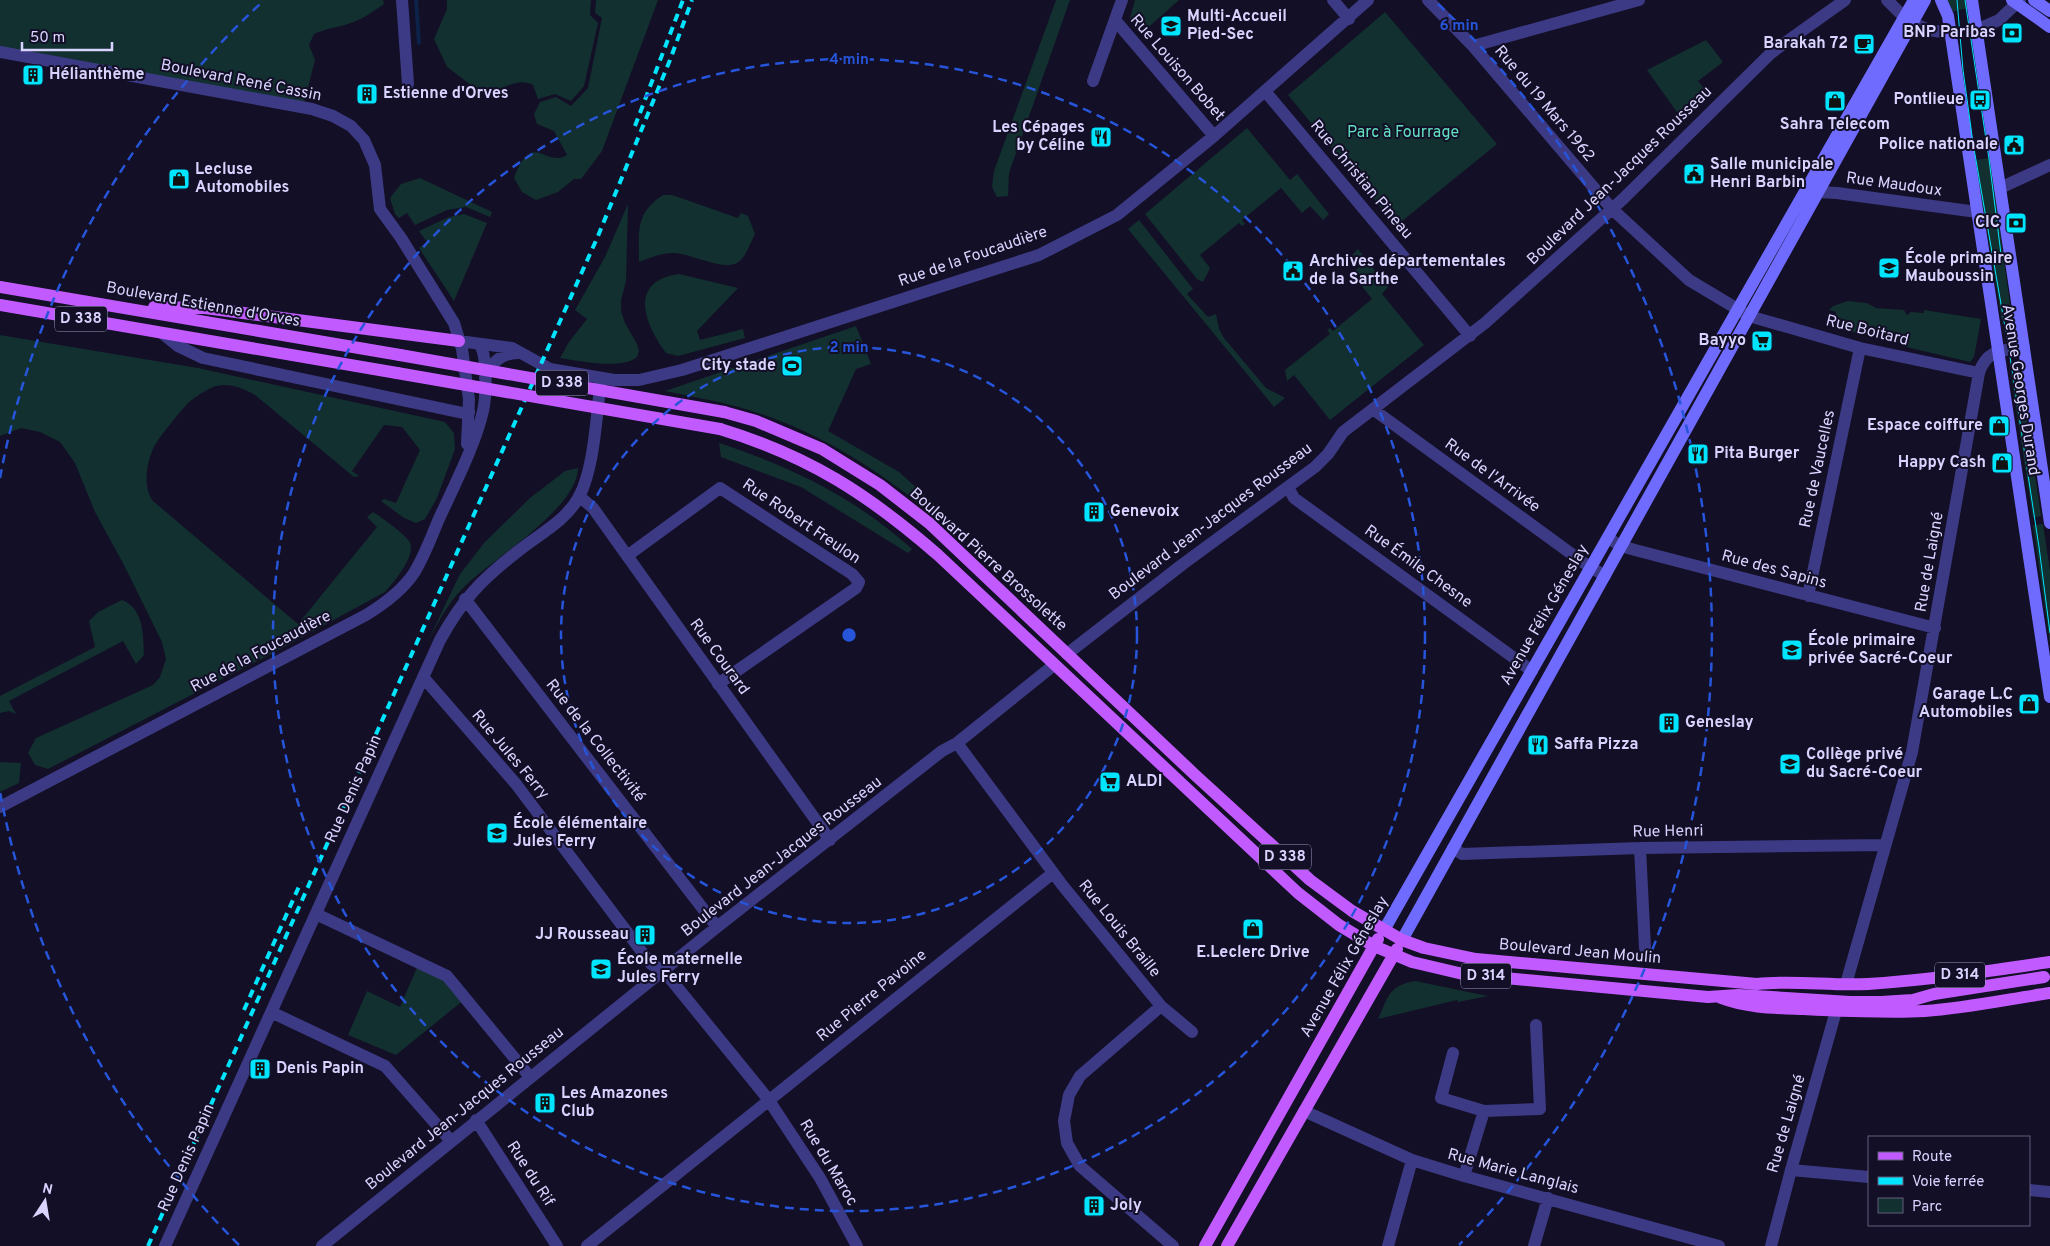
<svg xmlns="http://www.w3.org/2000/svg" width="2050" height="1246" viewBox="0 0 2050 1246" font-family="Overpass,sans-serif">
	<style>
		.green { fill: #12302f }
		.lines { fill: none; stroke-linecap: round; stroke-linejoin: round }
		.stream { stroke: #0c2248; stroke-width: 4 }
		.minor { stroke: #3d3a85; stroke-width: 12 }
		.tertiary { stroke: #3d3a85; stroke-width: 12 }
		.secondary { stroke: #6f6bff; stroke-width: 12 }
		.primary { stroke: #c25bff; stroke-width: 12 }
		.tram { stroke: #00e5ff; stroke-width: 1 }
		.rail { stroke: #00e5ff; stroke-width: 4; stroke-dasharray: 8 6; stroke-linecap: butt }
		.primary-bridge { stroke: #c25bff; stroke-width: 12 }
		.ring { fill: none; stroke: #2655da; stroke-width: 2.5; stroke-dasharray: 9 6 }
		.labels { text-anchor: middle; dominant-baseline: central; stroke-width: 4; stroke-linejoin: round; paint-order: stroke }
		.shield { fill: #130f26; stroke: #9e99be; stroke-width: 1 }
		.shield-label { font-size: 15px; font-weight: bold; fill: #d9d4ff }
		.poi-label { font-size: 16px; font-weight: bold; fill: #d9d4ff; stroke: #130f26; text-anchor: start }
		.street-label { font-size: 16px; fill: #d9d4ff; stroke: #130f26 }
		.park-label { font-size: 16px; fill: #5fe0c0; stroke: #130f26 }
		.centre { fill: #2655da; stroke: #130f26; stroke-width: 2.5 }
		.ring-label { font-size: 15px; text-anchor: middle; font-weight: bold; fill: #2655da; stroke: #130f26; stroke-width: 4; stroke-linejoin: round; paint-order: stroke }
	</style>
	<rect width="100%" height="100%" fill="#130f26"/>
	<path class="green" d="M0,0H383L384,4C372,13 359,21 345,25C334,28 325,29 314,34L309,45L315,60L304,103L0,47Z
		M447,0H591L590,15L598,23L584,86L571,101L555,94L538,99L533,85C523,79 511,84 502,88L499,98L487,97L447,67L434,39L447,9Z
		M596,0H658L602,151L581,179H574L558,192L536,200L522,192L514,178C533,128 545,169 567,155L554,131L537,124L534,114L540,102L556,97L571,106L588,88L602,18L595,13Z
		M1056,0H1070L1009,173L1008,196L997,197L992,187L994,171Z
		M1135,0H1179L1143,32L1130,18Z
		M1945,0H1968L1969,8L1950,12Z
		M1385,12L1497,144L1396,226L1288,95Z
		M1706,40L1723,62L1698,81L1706,91L1679,115L1647,70Z
		M1247,128L1290,180L1297,174L1329,214L1323,220L1310,206L1302,213L1281,188L1242,220L1245,224L1242,226L1239,223L1200,255L1210,268L1203,282L1197,279L1145,214Z
		M1990,158L2012,319L2002,321L1975,160Z
		M420,178L492,212L490,217L466,207L447,210L415,225L407,213L399,218L395,214L390,198L401,184Z
		M663,195H672L738,218L741,213L748,216L755,234C750,243 746,258 737,263C722,271 690,253 673,253C661,253 650,258 639,262C639,232 635,213 663,195Z
		M628,204L626,281L621,300V311L625,323L637,344L639,351L637,357C622,370 580,361 560,358L569,342L587,319L575,310L605,257Z
		M464,214L487,223L454,301L419,248L427,242L419,231L449,217Z
		M1139,220L1193,289L1187,294L1208,317L1216,314L1219,329L1224,338L1266,388L1285,398L1274,407L1128,229Z
		M1358,249L1388,287L1382,294L1424,345L1330,420L1294,375L1287,381L1285,370L1330,334L1327,330L1330,328L1333,331L1372,299L1352,274L1360,266L1352,255Z
		M679,274L738,288L697,331L700,340L743,329L745,338L678,356L666,353C644,324 628,281 679,274Z
		M1848,301L1867,303L1876,308L1904,310L1907,315L1911,312L1924,313V310L1981,319L1974,357L1970,362L1902,346L1897,341L1833,328L1836,312L1829,310L1833,306Z
		M856,326L871,364L856,369L828,431L899,472L940,509L934,516C876,467 809,426 735,406C712,400 688,396 665,391Z
		M0,335L198,368L445,422L454,433L455,449L437,498L425,519L416,523L404,518L381,501L384,499L396,503L420,450L402,427L384,425L352,471L359,476L354,477L255,395C242,388 226,381 211,388C204,391 194,398 188,403C180,412 157,439 153,449C146,465 143,487 153,501L298,624L377,527L367,517L373,512L378,515C388,523 401,531 409,541C418,554 394,582 385,592L273,653L48,769L35,765L28,753L36,738L153,685L160,677L166,659L162,642L124,565L95,512L75,463L60,442L40,432L21,428L0,436Z
		M2020,373L2041,516L2033,518L2011,374Z
		M719,443C792,467 854,497 912,549L908,553L801,487L721,457Z
		M578,468C577,510 491,559 462,589C447,604 437,625 427,643L460,574L484,543L530,498L565,471Z
		M2043,524L2050,571V643L2033,525Z
		M122,600C144,609 143,634 144,655L136,664L123,641L9,701L16,714L9,711L0,713V696L95,647L89,621L98,612Z
		M0,762L21,763L19,783L0,792Z
		M419,963L447,976L465,999L396,1055L348,1035L367,991L400,1007Z
		M1415,981L1488,996L1458,1002L1457,1000L1378,1019C1389,996 1388,986 1415,981Z"/>
	<g class="lines">
		<path class="stream" d="M416,0L419,43"/>
		<path class="minor" d="M402,0L408,84
			M1333,0L1349,19
			M1428,0L1473,46L1612,209L1689,280L1749,316L1860,348L1979,373
			M1887,0L1904,17
			M1115,20L1214,136
			M1913,23L1929,30L1949,33
			M1976,30L1999,20L2020,0
			M1473,46L1639,0
			M0,52L312,109L333,116L351,126L364,140L375,165L380,209L401,238L454,323L462,349L469,399L467,444
			M1093,81L1122,0
			M1265,91L1470,336
			M1810,188L1818,192L1837,193L1977,212
			M2000,188L2050,165
			M459,341L512,348L550,369L614,380H639L682,370L1039,255L1117,215L1214,136L1368,0
			M485,378C490,363 502,353 518,353
			M1374,410L1584,563L1605,576
			M1288,487L1294,498L1532,671
			M579,496L593,508L830,840
			M1608,538L1621,546L1635,550L1935,628
			M627,556L720,488L852,574L859,582L856,588L718,684
			M1808,596L1860,348
			M465,599L717,927
			M1067,654L1183,564L1315,467L1328,454L1343,432L1485,323L1623,199L1771,53L1845,0
			M423,677L516,784L651,964L664,971L768,1099L820,1178L857,1246
			M957,743L1063,886L1161,1006L1192,1032
			M0,807L366,615C384,604 402,591 414,573C424,557 431,538 438,521C453,488 475,446 483,411C486,398 488,354 479,344
			M1453,848L1462,854L1640,848L1885,845
			M1640,848L1645,948
			M316,914L447,976L530,1077
			M1846,984L1912,752L1979,373C1987,349 2002,351 2024,347
			M1161,1006L1080,1076L1069,1095L1064,1121L1067,1143L1080,1166L1173,1246
			M271,1012L385,1066L451,1141
			M1453,1053L1441,1098L1484,1111L1540,1109L1536,1025
			M1304,1111L1412,1160L1464,1176L1719,1246
			M476,1120L557,1246
			M1791,1170L1869,1177
			M1464,1176L1484,1111
			M2029,1190L2050,1192
			M165,1246L440,640C462,600 481,580 517,552C539,534 565,522 579,497C595,466 596,415 601,381
			M322,1246L717,927L942,751L957,743L1054,665
			M587,1246L1053,873
			M1388,1246L1412,1160
			M1534,1246L1548,1198"/>
		<path class="tertiary" d="M162,333L178,346L203,358L463,413L469,412
			M1771,1246L1791,1170L1836,1011"/>
		<path class="secondary" d="M1941,0L1948,16L2050,697
			M1972,0L2050,523
			M2012,0L2050,27
			M2034,0L2050,11
			M1384,930L1914,0
			M1402,940L1925,0"/>
		<path class="primary" d="M0,287L400,355
			M0,305L397,373
			M154,307L205,308L459,341
			M724,412L756,421L822,449L880,485L929,523L1194,774L1310,880L1352,911L1402,940L1424,948L1476,959L1757,984C1794,980 1831,986 1868,984C1929,980 1990,971 2050,962
			M720,429C809,456 868,494 938,555L1298,893L1339,925L1374,946L1412,962L1463,974L1708,997L1738,995L1850,1002H1881L1913,1000L1934,994L2044,977
			M1721,998C1747,1008 1775,1008 1803,1009C1844,1011 1885,1013 1925,1011C1967,1008 2009,999 2050,993
			M1205,1246L1378,939
			M1227,1246L1397,949"/>
		<path class="tram" d="M1957,0L1963,70L1973,143L2009,350L2039,547L2050,633
			M1965,0L1989,159L2002,262"/>
		<path class="rail" d="M635,126L683,0
			M244,1010L301,882
			M148,1246L598,236L670,60L692,0"/>
		<path class="primary-bridge" d="M400,355L724,412
			M397,373L720,429"/>
	</g>
	<g class="ring">
		<circle cx="849" cy="635" r="288"/>
		<circle cx="849" cy="635" r="576"/>
		<path d="M239 1245A863 863 0 0 1 0 792M0 478A863 863 0 0 1 260 4M1438 4A863 863 0 0 1 1459 1245"/>
	</g>
	<defs>
		<g id="school-square" transform="scale(1.125)"><rect x="-9" y="-9" width="18" height="18" rx="4" fill="#00e5ff" stroke="#130f26"/><path d="M0-5L7-2L0 1L-7-2ZM-4 1L0 2.5L4 1V4Q0 6-4 4Z" fill="#111"/></g>
		<g id="bank-square" transform="scale(1.125)"><rect x="-9" y="-9" width="18" height="18" rx="4" fill="#00e5ff" stroke="#130f26"/><path d="M-6-4H6V4H-6ZM0-2.3a2.3 2.3 0 1 0 0 4.6a2.3 2.3 0 1 0 0-4.6Z" fill="#111"/></g>
		<g id="cafe-square" transform="scale(1.125)"><rect x="-9" y="-9" width="18" height="18" rx="4" fill="#00e5ff" stroke="#130f26"/><path d="M-5.5-4.5H6V0H3Q3 3.5 0 3.5H-2.5Q-5.5 3.5-5.5 0ZM3-3.2v2h1.7v-2ZM-6 4.5H4V6H-6Z" fill="#111"/></g>
		<g id="building-square" transform="scale(1.125)"><rect x="-9" y="-9" width="18" height="18" rx="4" fill="#00e5ff" stroke="#130f26"/><path d="M-4-6H4V6H1V3H-1V6H-4ZM-2.5-4.3h1.7v1.8h-1.7ZM.8-4.3h1.7v1.8H.8ZM-2.5-1h1.7V.8h-1.7ZM.8-1h1.7V.8H.8Z" fill="#111"/></g>
		<g id="bus-square" transform="scale(1.125)"><rect x="-9" y="-9" width="18" height="18" rx="4" fill="#00e5ff" stroke="#130f26"/><path d="M-5-6H5V4H4V6H2V4H-2V6H-4V4H-5ZM-3.5-4V0h7V-4ZM-3.5 1.2v1.5H-2V1.2ZM2 1.2v1.5H3.5V1.2Z" fill="#111"/></g>
		<g id="shop-square" transform="scale(1.125)"><rect x="-9" y="-9" width="18" height="18" rx="4" fill="#00e5ff" stroke="#130f26"/><path d="M-5-2.5h2.3a2.7 3.5 0 0 1 5.4 0H5L5.5 6h-11ZM-1.5-2.5h3a1.5 2.3 0 0 0-3 0Z" fill="#111"/></g>
		<g id="restaurant-square" transform="scale(1.125)"><rect x="-9" y="-9" width="18" height="18" rx="4" fill="#00e5ff" stroke="#130f26"/><path d="M-5-6h1v4h1v-4h1v4h1v-4h1v5L-1.5 .5V6h-2V.5L-5-1ZM5-6V6H3V1.5H1.5Q1.5-4 5-6Z" fill="#111"/></g>
		<g id="civic-square" transform="scale(1.125)"><rect x="-9" y="-9" width="18" height="18" rx="4" fill="#00e5ff" stroke="#130f26"/><path d="M-.6-6.5H3V-4.5H.6V-3L4-1V1h2V6H-6V1h2V-1L-.6-3ZM-1.2 2.5V6h2.4V2.5Z" fill="#111"/></g>
		<g id="supermarket-square" transform="scale(1.125)"><rect x="-9" y="-9" width="18" height="18" rx="4" fill="#00e5ff" stroke="#130f26"/><path d="M-6-5.5h2.5l.6 2H6L4.5 2H-2.5L-4.4-4H-6ZM-1.5 3.2a1.3 1.3 0 1 0 .1 0ZM3 3.2a1.3 1.3 0 1 0 .1 0Z" fill="#111"/></g>
		<g id="stadium-square" transform="scale(1.125)"><rect x="-9" y="-9" width="18" height="18" rx="4" fill="#00e5ff" stroke="#130f26"/><path d="M0-5a6.5 5 0 1 0 0 10a6.5 5 0 1 0 0-10ZM-3.5-1.8h7v3.6h-7Z" fill="#111"/></g>
	</defs>
	<g fill-rule="evenodd">
		<use href="#school-square" x="1171" y="26"/>
		<use href="#bank-square" x="2012" y="33"/>
		<use href="#cafe-square" x="1864" y="44"/>
		<use href="#building-square" x="33" y="75"/>
		<use href="#building-square" x="367" y="94"/>
		<use href="#bus-square" x="1980" y="100"/>
		<use href="#shop-square" x="1835" y="101"/>
		<use href="#restaurant-square" x="1101" y="137"/>
		<use href="#civic-square" x="2014" y="145"/>
		<use href="#civic-square" x="1694" y="174"/>
		<use href="#shop-square" x="179" y="179"/>
		<use href="#bank-square" x="2016" y="223"/>
		<use href="#school-square" x="1889" y="268"/>
		<use href="#civic-square" x="1293" y="271"/>
		<use href="#supermarket-square" x="1762" y="341"/>
		<use href="#stadium-square" x="792" y="366"/>
		<use href="#shop-square" x="1999" y="426"/>
		<use href="#restaurant-square" x="1698" y="454"/>
		<use href="#shop-square" x="2002" y="463"/>
		<use href="#building-square" x="1094" y="512"/>
		<use href="#school-square" x="1792" y="650"/>
		<use href="#shop-square" x="2029" y="704"/>
		<use href="#building-square" x="1669" y="723"/>
		<use href="#restaurant-square" x="1538" y="745"/>
		<use href="#school-square" x="1790" y="764"/>
		<use href="#supermarket-square" x="1110" y="782"/>
		<use href="#school-square" x="497" y="833"/>
		<use href="#shop-square" x="1253" y="929"/>
		<use href="#building-square" x="645" y="935"/>
		<use href="#school-square" x="601" y="969"/>
		<use href="#building-square" x="260" y="1069"/>
		<use href="#building-square" x="545" y="1103"/>
		<use href="#building-square" x="1094" y="1206"/>
	</g>
	<g class="labels">
		<g class="shield">
			<rect x="55" y="306.5" width="52" height="25" rx="4"/>
			<rect x="536" y="370.5" width="52" height="25" rx="4"/>
			<rect x="1259" y="844.5" width="52" height="25" rx="4"/>
			<rect x="1935" y="962.5" width="50" height="25" rx="4"/>
			<rect x="1461" y="963.5" width="50" height="25" rx="4"/>
		</g>
		<g class="shield-label">
			<text x="81" y="319">D 338</text>
			<text x="562" y="383">D 338</text>
			<text x="1285" y="857">D 338</text>
			<text x="1960" y="975">D 314</text>
			<text x="1486" y="976">D 314</text>
		</g>
		<g class="poi-label">
			<text x="1187" y="17">Multi-Accueil<tspan x="1187" dy="18">Pied-Sec</tspan></text>
			<text x="1996" y="33" text-anchor="end">BNP Paribas</text>
			<text x="1848" y="44" text-anchor="end">Barakah 72</text>
			<text x="49" y="75">Hélianthème</text>
			<text x="383" y="94">Estienne d'Orves</text>
			<text x="1964" y="100" text-anchor="end">Pontlieue</text>
			<text x="1835" y="125" text-anchor="middle">Sahra Telecom</text>
			<text x="1085" y="128" text-anchor="end">Les Cépages<tspan x="1085" dy="18">by Céline</tspan></text>
			<text x="1998" y="145" text-anchor="end">Police nationale</text>
			<text x="1710" y="165">Salle municipale<tspan x="1710" dy="18">Henri Barbin</tspan></text>
			<text x="195" y="170">Lecluse<tspan x="195" dy="18">Automobiles</tspan></text>
			<text x="2000" y="223" text-anchor="end">CIC</text>
			<text x="1905" y="259">École primaire<tspan x="1905" dy="18">Mauboussin</tspan></text>
			<text x="1309" y="262">Archives départementales<tspan x="1309" dy="18">de la Sarthe</tspan></text>
			<text x="1746" y="341" text-anchor="end">Bayyo</text>
			<text x="776" y="366" text-anchor="end">City stade</text>
			<text x="1983" y="426" text-anchor="end">Espace coiffure</text>
			<text x="1714" y="454">Pita Burger</text>
			<text x="1986" y="463" text-anchor="end">Happy Cash</text>
			<text x="1110" y="512">Genevoix</text>
			<text x="1808" y="641">École primaire<tspan x="1808" dy="18">privée Sacré-Coeur</tspan></text>
			<text x="2013" y="695" text-anchor="end">Garage L.C<tspan x="2013" dy="18">Automobiles</tspan></text>
			<text x="1685" y="723">Geneslay</text>
			<text x="1554" y="745">Saffa Pizza</text>
			<text x="1806" y="755">Collège privé<tspan x="1806" dy="18">du Sacré-Coeur</tspan></text>
			<text x="1126" y="782">ALDI</text>
			<text x="513" y="824">École élémentaire<tspan x="513" dy="18">Jules Ferry</tspan></text>
			<text x="629" y="935" text-anchor="end">JJ Rousseau</text>
			<text x="1253" y="953" text-anchor="middle">E.Leclerc Drive</text>
			<text x="617" y="960">École maternelle<tspan x="617" dy="18">Jules Ferry</tspan></text>
			<text x="276" y="1069">Denis Papin</text>
			<text x="561" y="1094">Les Amazones<tspan x="561" dy="18">Club</tspan></text>
			<text x="1110" y="1206">Joly</text>
		</g>
		<g class="street-label">
			<text transform="translate(1177 68) rotate(49)">Rue Louison Bobet</text>
			<text transform="translate(241 81) rotate(11)">Boulevard René Cassin</text>
			<text transform="translate(1544 104) rotate(50)">Rue du 19 Mars 1962</text>
			<text transform="translate(1620 176) rotate(-44)">Boulevard Jean-Jacques Rousseau</text>
			<text transform="translate(1361 180) rotate(50)">Rue Christian Pineau</text>
			<text transform="translate(1894 185) rotate(8)">Rue Maudoux</text>
			<text transform="translate(973 257) rotate(-19)">Rue de la Foucaudière</text>
			<text transform="translate(203 305) rotate(10)">Boulevard Estienne d'Orves</text>
			<text transform="translate(1867 331) rotate(14)">Rue Boitard</text>
			<text transform="translate(2020 390) rotate(81)">Avenue Georges Durand</text>
			<text transform="translate(1818 469) rotate(-78)">Rue de Vaucelles</text>
			<text transform="translate(1492 476) rotate(36)">Rue de l'Arrivée</text>
			<text transform="translate(801 522) rotate(34)">Rue Robert Freulon</text>
			<text transform="translate(1211 522) rotate(-37)">Boulevard Jean-Jacques Rousseau</text>
			<text transform="translate(988 560) rotate(42)">Boulevard Pierre Brossolette</text>
			<text transform="translate(1930 562) rotate(-80)">Rue de Laigné</text>
			<text transform="translate(1418 567) rotate(36)">Rue Émile Chesne</text>
			<text transform="translate(1774 570) rotate(15)">Rue des Sapins</text>
			<text transform="translate(1545 615) rotate(-60)">Avenue Félix Géneslay</text>
			<text transform="translate(261 652) rotate(-28)">Rue de la Foucaudière</text>
			<text transform="translate(719 657) rotate(54)">Rue Courard</text>
			<text transform="translate(595 741) rotate(52)">Rue de la Collectivité</text>
			<text transform="translate(510 755) rotate(50)">Rue Jules Ferry</text>
			<text transform="translate(354 789) rotate(-66)">Rue Denis Papin</text>
			<text transform="translate(1668 832) rotate(-1)">Rue Henri</text>
			<text transform="translate(782 857) rotate(-38)">Boulevard Jean-Jacques Rousseau</text>
			<text transform="translate(1119 929) rotate(51)">Rue Louis Braille</text>
			<text transform="translate(1580 952) rotate(5)">Boulevard Jean Moulin</text>
			<text transform="translate(1345 967) rotate(-60)">Avenue Félix Géneslay</text>
			<text transform="translate(872 996) rotate(-39)">Rue Pierre Pavoine</text>
			<text transform="translate(465 1109) rotate(-39)">Boulevard Jean-Jacques Rousseau</text>
			<text transform="translate(1787 1124) rotate(-74)">Rue de Laigné</text>
			<text transform="translate(187 1158) rotate(-66)">Rue Denis Papin</text>
			<text transform="translate(828 1163) rotate(59)">Rue du Maroc</text>
			<text transform="translate(1513 1172) rotate(15)">Rue Marie Langlais</text>
			<text transform="translate(530 1174) rotate(57)">Rue du Rif</text>
		</g>
		<g class="park-label">
			<text x="1403" y="133">Parc à Fourrage</text>
		</g>
	</g>
	<circle cx="849" cy="635" r="8" class="centre"/>
	<g class="ring-label">
		<text x="1459" y="30">6 min</text>
		<text x="849" y="64">4 min</text>
		<text x="849" y="352">2 min</text>
	</g>
	<rect x="1868" y="1136" width="162" height="90" fill="#130f26" stroke="#625e7d"/>
	<rect x="1878" y="1152" width="25" height="8" fill="#c25bff" stroke="#625e7d"/>
	<text x="1912" y="1161" font-size="15" fill="#d9d4ff">Route</text>
	<rect x="1878" y="1177" width="25" height="8" fill="#00e5ff" stroke="#625e7d"/>
	<text x="1912" y="1186" font-size="15" fill="#d9d4ff">Voie ferrée</text>
	<rect x="1878" y="1198" width="25" height="15" fill="#12302f" stroke="#625e7d"/>
	<text x="1912" y="1211" font-size="15" fill="#d9d4ff">Parc</text>
	<g transform="translate(45 1201) rotate(12)" stroke="#130f26" stroke-width="4" paint-order="stroke">
	<path d="M0-4L9 19L0 12L-9 19Z" fill="#d9d4ff"/>
	<text y="-8" font-size="14" font-weight="bold" text-anchor="middle" fill="#d9d4ff">N</text>
	</g>
	<path d="M22 42v8h90v-8" fill="none" stroke="#d9d4ff" stroke-width="2.5"/>
	<text x="30" y="42" font-size="15" fill="#d9d4ff" stroke="#130f26" stroke-width="4" paint-order="stroke">50 m</text>
</svg>
